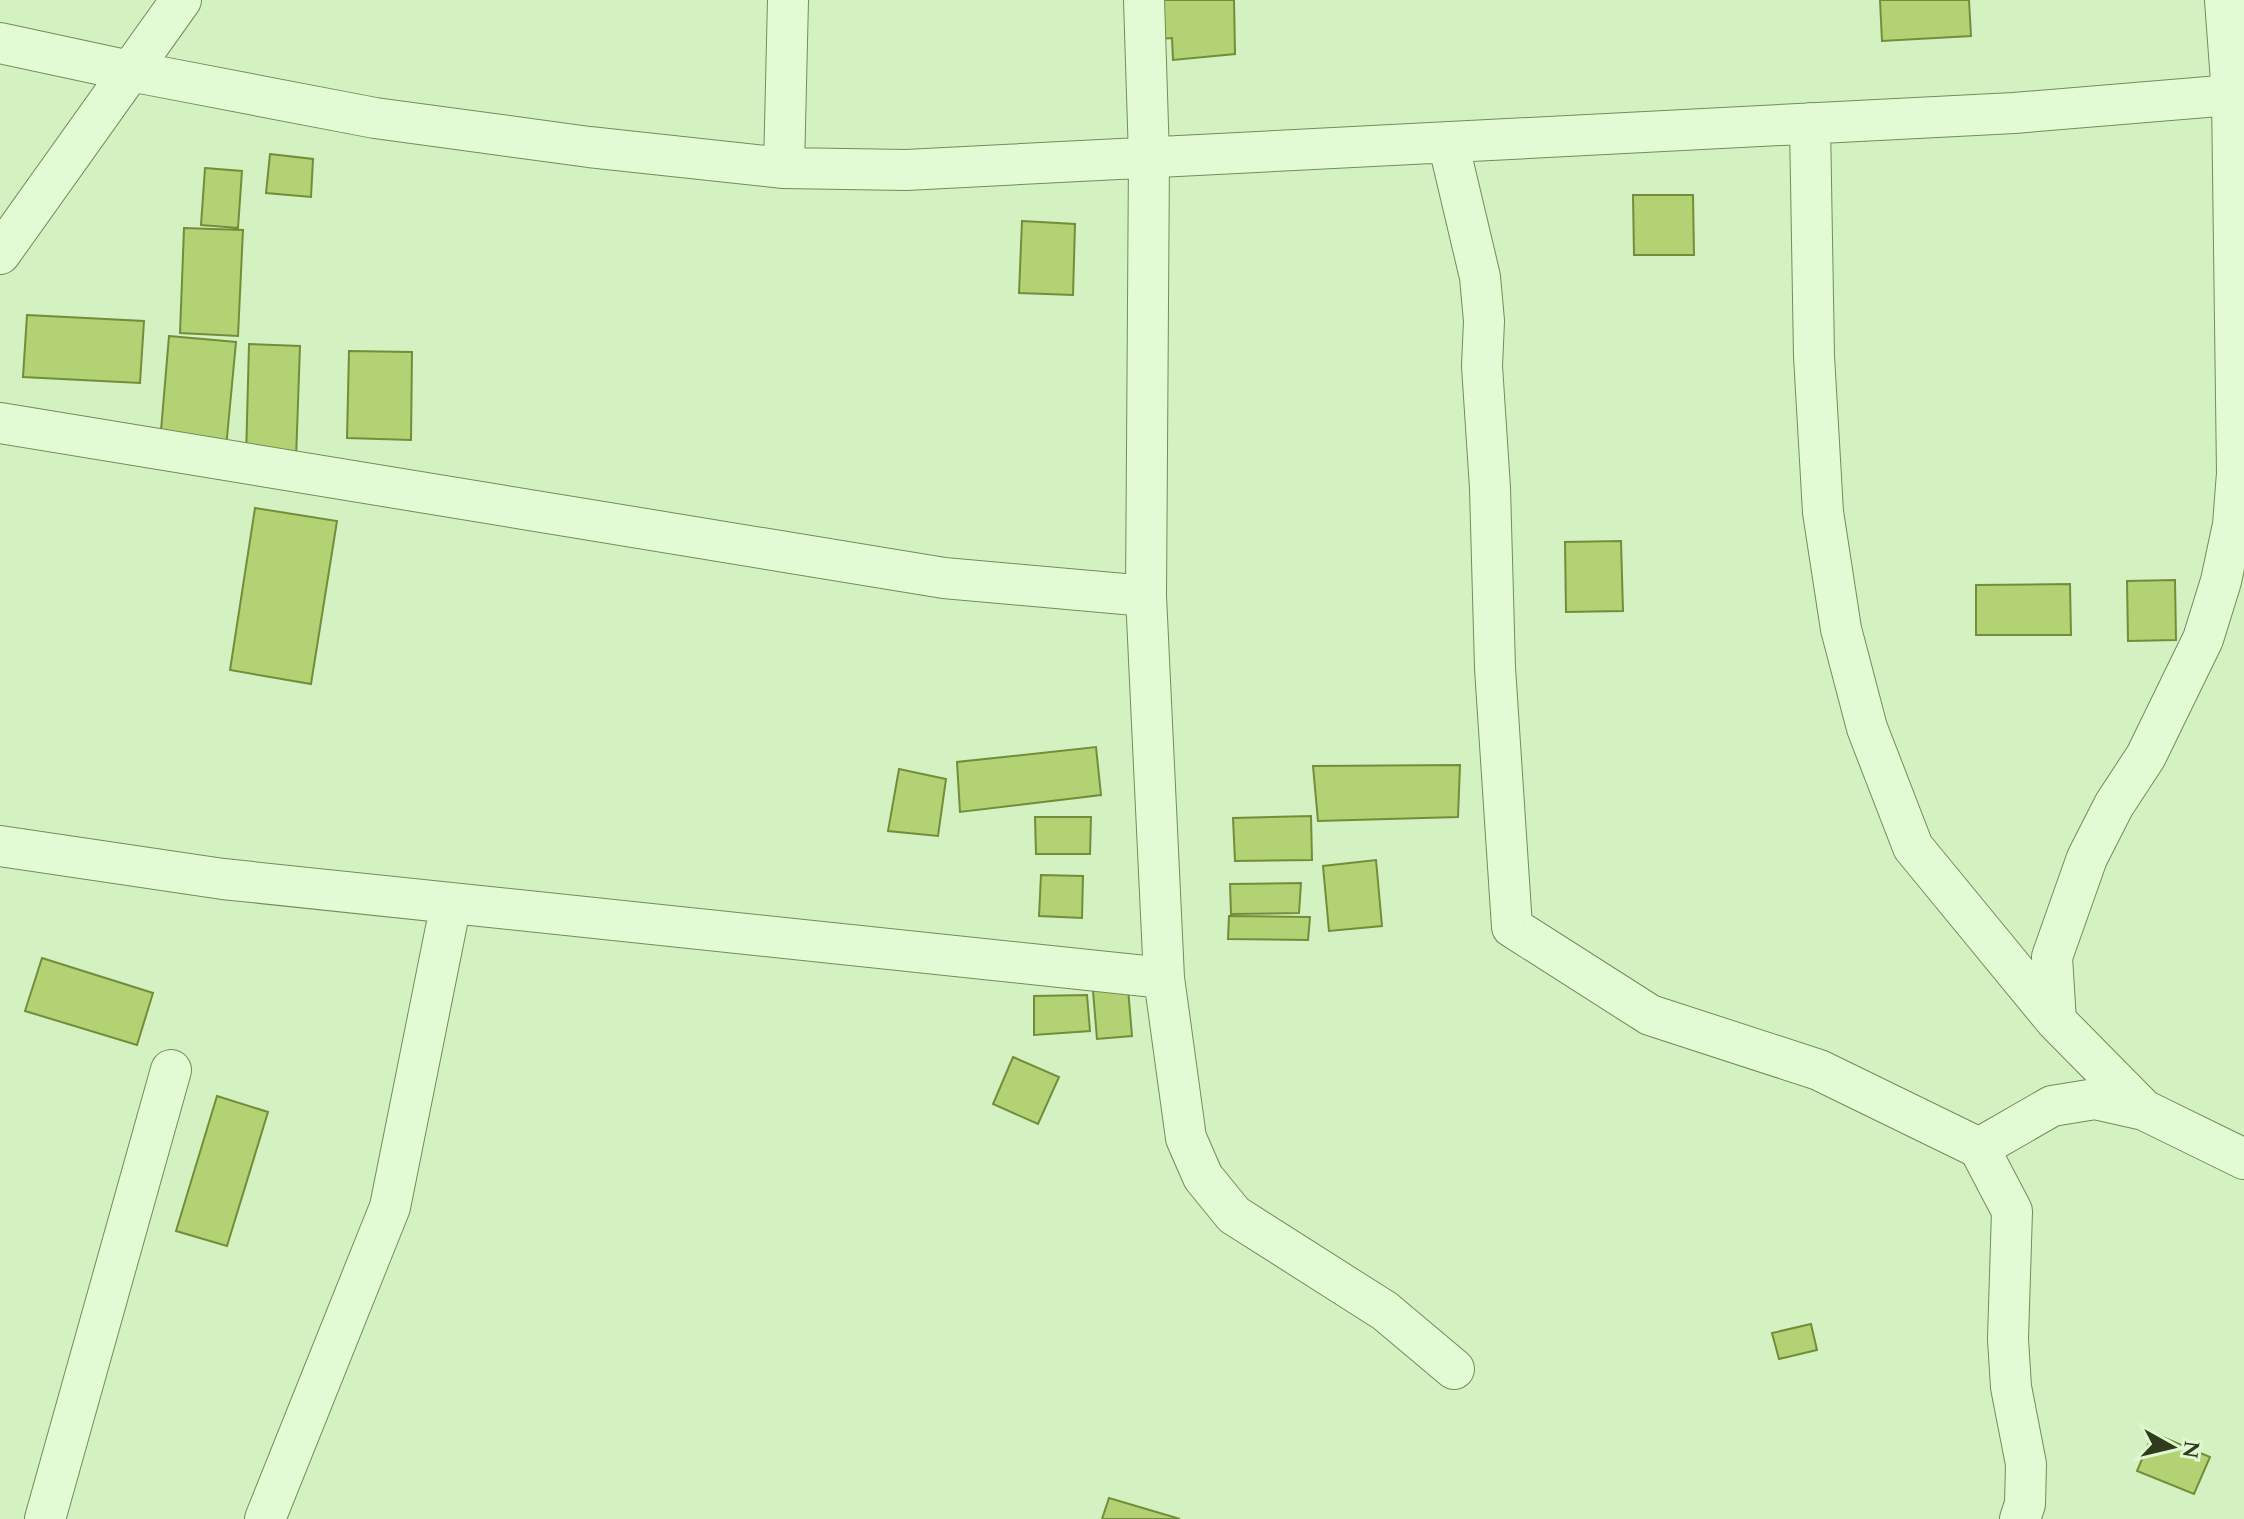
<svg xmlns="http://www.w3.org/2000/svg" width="2244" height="1519" viewBox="0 0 2244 1519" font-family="Spectral,serif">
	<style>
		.building { fill: #b2d274; stroke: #738d3b; stroke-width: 2 }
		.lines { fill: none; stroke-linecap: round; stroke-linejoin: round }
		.minor-casing { stroke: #748c57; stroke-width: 42 }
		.minor { stroke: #e3fbd5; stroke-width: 40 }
	</style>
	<rect width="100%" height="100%" fill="#d3f1c1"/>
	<path class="building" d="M1158,0H1234L1235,54L1173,60L1172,38L1159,39Z
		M1880,0H1969L1971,36L1882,41Z
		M270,154L313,159L311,197L266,193Z
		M205,168L242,171L238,228L201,225Z
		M1633,195H1693L1694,255H1634Z
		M1022,221L1075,224L1073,295L1019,293Z
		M184,228L243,230L238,336L180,333Z
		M27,315L144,321L140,383L23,377Z
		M169,336L236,342L226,448L160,442Z
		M249,344L300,346L296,460L246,458Z
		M349,351L412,352L411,440L347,438Z
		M255,508L337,521L311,684L230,670Z
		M1621,541L1623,611L1566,612L1565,542Z
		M2175,580L2176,640L2128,641L2127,581Z
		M2070,584L2071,635H1976V585Z
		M1096,747L1101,795L960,812L957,762Z
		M1460,765L1458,817L1318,821L1313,766Z
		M899,769L946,779L938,836L888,831Z
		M1311,816L1312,860L1235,861L1233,818Z
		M1035,817H1091L1090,854H1036Z
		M1376,860L1382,926L1329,931L1323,866Z
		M1041,875L1083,876L1082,918L1039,916Z
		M1301,883L1299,913L1231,914L1230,884Z
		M1229,916L1310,917L1308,940L1228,939Z
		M42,958L153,993L137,1045L25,1011Z
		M1128,988L1132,1036L1097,1039L1093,991Z
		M1087,995L1090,1031L1034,1035V996Z
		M1013,1057L1059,1077L1038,1124L993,1104Z
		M217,1096L268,1112L227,1246L176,1231Z
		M1811,1324L1817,1350L1779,1359L1772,1333Z
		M2153,1433L2210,1457L2194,1494L2137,1471Z
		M1109,1498L1180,1519H1102Z"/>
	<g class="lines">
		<g class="minor-casing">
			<path id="minor" d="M1144,0L1149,157L1146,596L1164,978L1186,1138L1203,1177L1234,1215L1385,1311L1454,1369
				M0,43L130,71L375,118L589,147L784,168L906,170L2014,113L2244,94
				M1810,123L1814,356L1823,512L1841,629L1867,728L1913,847L2056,1021L2144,1110L2244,1159
				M1448,142L1480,277L1484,321L1482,366L1490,488L1495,668L1512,927L1650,1015L1819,1070L1979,1148
				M784,168L788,0
				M0,254L181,0
				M0,423L944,578L1146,596
				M0,846L223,879L1164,978
				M2056,1021L2052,957L2087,858L2114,805L2146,756L2203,639L2221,581L2233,525L2237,473L2232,95L2225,0
				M45,1519L171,1070
				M265,1519L390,1207L451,903
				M2020,1519L2025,1504L2026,1464L2011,1387L2008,1339L2012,1211L1979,1148L2052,1106L2095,1099L2144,1110"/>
		</g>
		<use href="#minor" class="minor"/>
	</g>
	<g transform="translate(2172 1447) rotate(98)" stroke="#dff8d1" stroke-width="6" paint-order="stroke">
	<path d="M0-6L14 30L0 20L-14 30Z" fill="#2e3b1c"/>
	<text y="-12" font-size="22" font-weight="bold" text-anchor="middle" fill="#2e3b1c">N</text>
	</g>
</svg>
